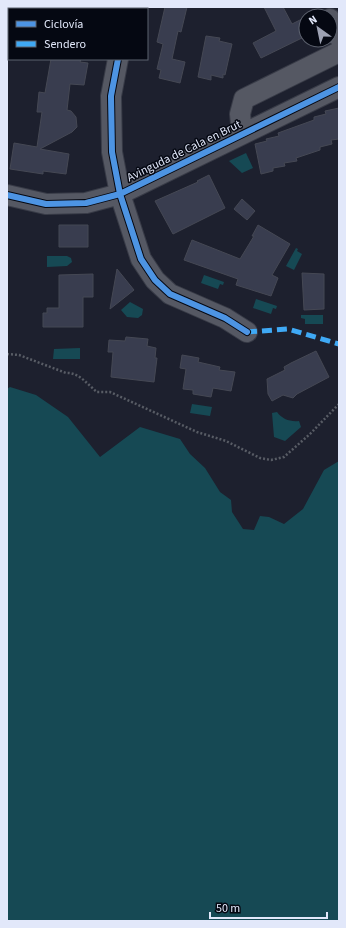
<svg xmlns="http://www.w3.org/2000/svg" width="346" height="928" viewBox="0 0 346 928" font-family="'Source Sans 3',sans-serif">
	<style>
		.water { fill: #164954 }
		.building { fill: #393d4f; stroke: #454854 }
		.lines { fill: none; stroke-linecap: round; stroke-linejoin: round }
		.minor-casing { stroke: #383b47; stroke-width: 22 }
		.path { stroke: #585c65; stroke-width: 2.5; stroke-dasharray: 2 2; stroke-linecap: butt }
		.minor { stroke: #555863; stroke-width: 20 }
		.quiet { stroke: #3fa9f5; stroke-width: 5; stroke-dasharray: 10 5; stroke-linecap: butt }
		.cycleway-casing { stroke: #050812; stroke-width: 8 }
		.cycleway { stroke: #4d94e3; stroke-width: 6 }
		.labels { text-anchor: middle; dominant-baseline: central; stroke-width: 3; stroke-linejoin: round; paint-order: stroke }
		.street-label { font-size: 12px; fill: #e2e8fa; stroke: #050812 }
	</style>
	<rect width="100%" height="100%" fill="#1d202e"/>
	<path class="water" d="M246,153L253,168L242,173L229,161Z
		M296,248L298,249L297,251L302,254L294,270L286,266Z
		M47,256H67L71,258L72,262L67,266L47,267Z
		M204,275L224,282L223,285L220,284L218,289L201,283Z
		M256,299L277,306L276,309L273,308L271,314L253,308Z
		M130,302L143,309L142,315L138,318L127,317L121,310Z
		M301,315H323V324H305V319L301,318Z
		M80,348V359H53L54,349Z
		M10,387L36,395L68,417L100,457L140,427L180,439L190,454L205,468L220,492L231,500L232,512L243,529L254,530L260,516L269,517L284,524L303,509L324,470L339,461V921H7V389Z
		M192,404L212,407L210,416L190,413Z
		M277,412C282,419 290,422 299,421L301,427L285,441L274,437L272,413Z"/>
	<path class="building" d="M165,7H187L181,32L178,31L172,59L185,62L180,83L159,78L161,70L157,69L163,44L157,42Z
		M264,7H283L292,24L306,17V36L261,58L253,43L276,31Z
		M206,36L220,38L219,41L232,44L225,75L223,74V78L211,75V80L198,77Z
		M51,59H81L80,62L88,63L84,85L70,84L67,110L71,111L76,117L77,127L72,132L40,149L69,154L66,174L43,171V174L10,169L14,143L37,147L42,112H37L39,92L45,93Z
		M339,108V139L331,140L332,144L320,147V150L296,158L297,161L284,163L285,166L273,168V171L261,174L255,144L267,141L266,139L279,136L278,133L314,120V117L326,114L325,111Z
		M209,175L225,208L173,234L155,201L198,182L197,181Z
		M242,199L255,211L247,220L234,209Z
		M59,225H88V247H59Z
		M258,225L290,244L272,275L278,278L271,296L236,285L238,279L184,260L192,240L240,259L254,236H252Z
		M117,269L134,290L110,309L112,297Z
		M302,273L324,274V309L304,310Z
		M93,274V297H83V327H43V313H47V308H59V275Z
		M126,337L148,339L147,346L156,348L155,358H157L154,382L111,377L113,352H108L109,340L125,341Z
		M316,351L329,377L297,394L293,398L283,395L272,401L268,394L267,379L285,370L284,367L291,363Z
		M182,355L199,358L198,362L220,367L219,370L235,372L231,391L213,388L211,397L193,394V390L183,389L186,369L180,368Z"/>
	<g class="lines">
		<g class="minor-casing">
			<path id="minor" d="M129,9V7
				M330,19L339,37
				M118,59L111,96L112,152L120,194L141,259L155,280L170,294L225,318L247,332
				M242,134L240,114L244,99L339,52
				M7,195L46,204L86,203L120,194L339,87"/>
		</g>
		<path class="path" d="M7,354L19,355L66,373C79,372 88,385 97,392H110L197,432L226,441L260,458L271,460L284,457L310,434L339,404"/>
		<use href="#minor" class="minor"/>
		<path class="quiet" d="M247,332L288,329L339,344"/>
		<g class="cycleway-casing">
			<path id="cycleway" d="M118,59L111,96L112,152L120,194L141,259L155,280L170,294L225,318L247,332
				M7,195L46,204L86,203L120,194L339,87"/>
		</g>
		<use href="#cycleway" class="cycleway"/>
	</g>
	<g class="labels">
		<g class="street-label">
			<text transform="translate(184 151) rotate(-26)">Avinguda de Cala en Brut</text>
		</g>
	</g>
	<rect width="346" height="928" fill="none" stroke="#e2e8fa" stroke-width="16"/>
	<rect x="8" y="8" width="140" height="52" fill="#050812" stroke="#5d626f"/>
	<rect x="16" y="21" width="20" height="6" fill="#4d94e3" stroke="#5d626f"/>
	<text x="44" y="28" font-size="12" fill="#e2e8fa">Ciclovía</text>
	<rect x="16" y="41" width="20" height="6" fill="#3fa9f5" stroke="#5d626f"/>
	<text x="44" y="48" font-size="12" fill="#e2e8fa">Sendero</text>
	<g transform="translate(318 28) rotate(327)"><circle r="19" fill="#050812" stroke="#5d626f"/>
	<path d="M0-3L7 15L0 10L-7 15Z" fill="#9da2b3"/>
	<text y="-6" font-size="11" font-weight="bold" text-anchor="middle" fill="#e2e8fa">N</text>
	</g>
	<path d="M210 912v6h117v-6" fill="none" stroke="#e2e8fa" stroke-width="2"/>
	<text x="216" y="912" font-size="12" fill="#e2e8fa" stroke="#050812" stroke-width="3" paint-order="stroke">50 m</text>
</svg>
